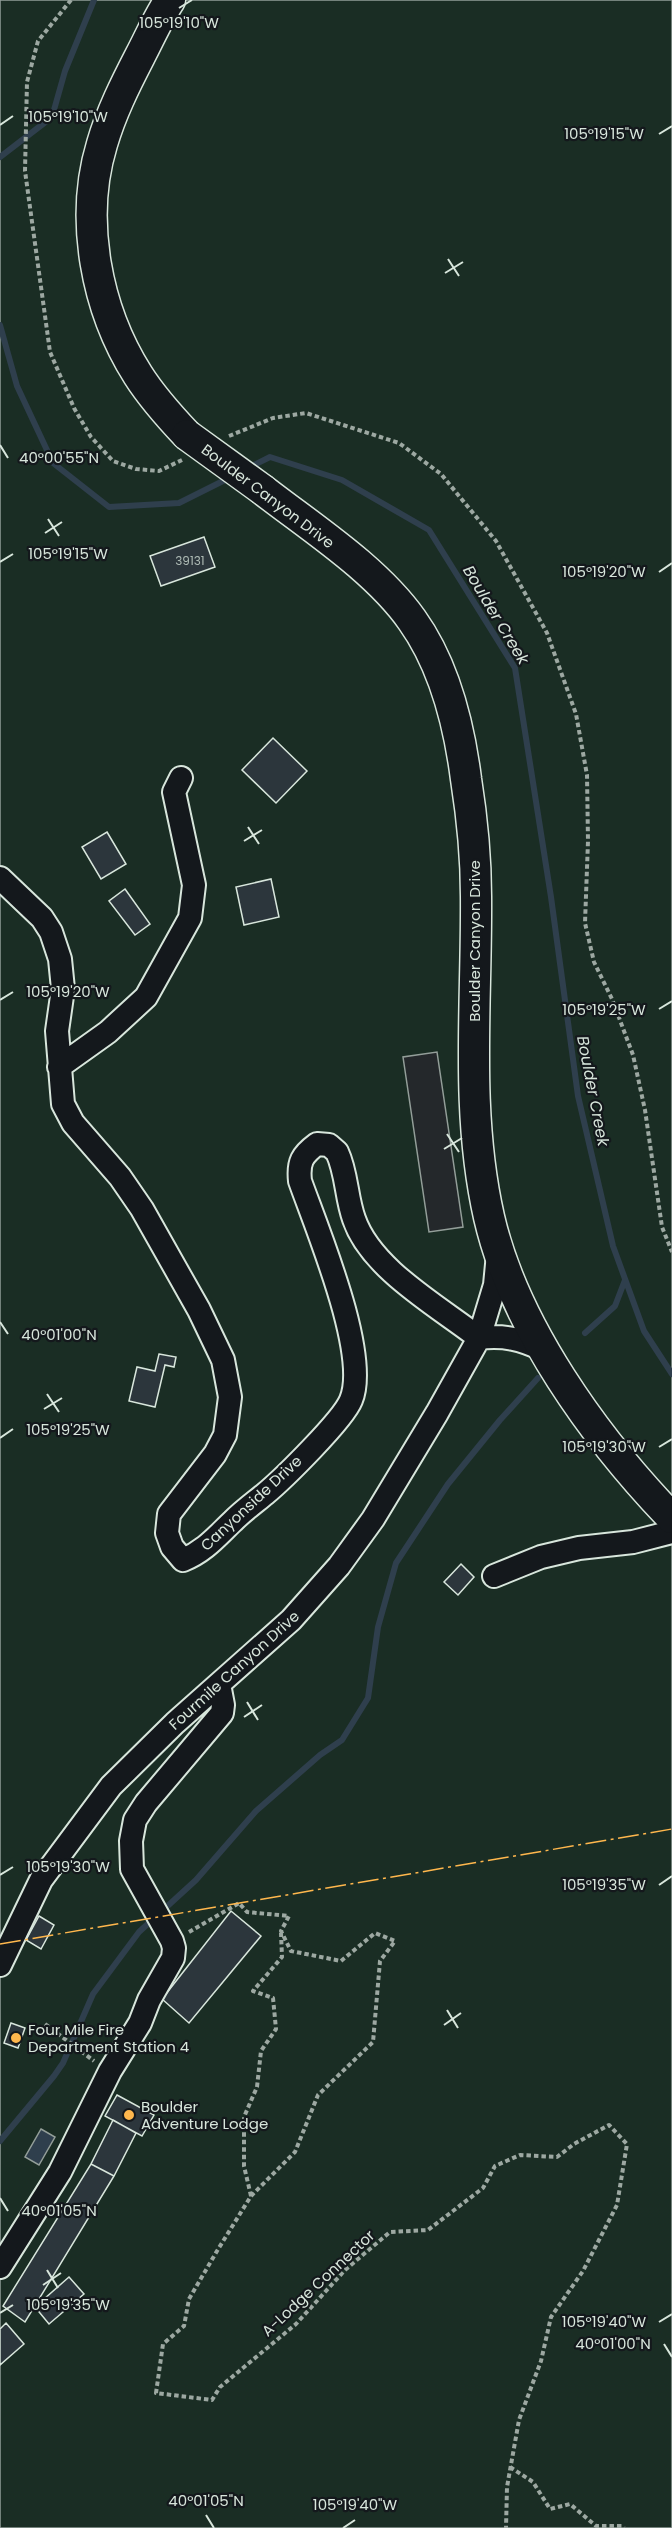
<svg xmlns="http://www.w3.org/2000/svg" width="672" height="2528" viewBox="0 0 672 2528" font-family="Poppins,sans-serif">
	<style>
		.green { fill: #1a2d24; stroke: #939e99; stroke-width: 1.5 }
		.parking { fill: #24282b; stroke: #939e99; stroke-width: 1.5 }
		.water { fill: #2f3f4d; stroke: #939e99; stroke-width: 1.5 }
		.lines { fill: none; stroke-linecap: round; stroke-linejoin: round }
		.stream { stroke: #2f3f4d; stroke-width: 6 }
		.building { fill: #2c363c; stroke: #d8e6dc; stroke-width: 1.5 }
		.minor-casing { stroke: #d8e6dc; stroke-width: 26 }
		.major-casing { stroke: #d8e6dc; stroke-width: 33 }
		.path { stroke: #9da8a2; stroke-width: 4; stroke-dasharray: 4.5 3; stroke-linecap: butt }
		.minor { stroke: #14181c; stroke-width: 22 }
		.major { stroke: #14181c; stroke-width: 30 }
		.major-bridge-casing { stroke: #d8e6dc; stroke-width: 33; stroke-linecap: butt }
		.major-bridge { stroke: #14181c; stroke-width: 30 }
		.power { stroke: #ffb74d; stroke-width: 1.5; stroke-dasharray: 21 4.5 3 4.5; stroke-linecap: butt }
		.ticks { fill: none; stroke: #d8e6dc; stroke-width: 2 }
		.poi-dot { fill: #ffb74d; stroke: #14181c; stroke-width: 2 }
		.labels { text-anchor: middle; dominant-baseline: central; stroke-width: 4.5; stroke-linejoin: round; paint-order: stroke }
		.number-label { font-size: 12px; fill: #adbab4 }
		.street-label { font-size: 15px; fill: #d8e6dc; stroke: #14181c }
		.poi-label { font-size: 15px; fill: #d8e6dc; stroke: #14181c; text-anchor: start }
		.water-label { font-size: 16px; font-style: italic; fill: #d8e6dc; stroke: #14181c }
		.ticks-label { font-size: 15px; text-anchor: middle; fill: #d8e6dc; stroke: #14181c; stroke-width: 4.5; stroke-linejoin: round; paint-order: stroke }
	</style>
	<rect width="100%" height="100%" fill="#14181c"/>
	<path class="green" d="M0,0H672V2528H0Z"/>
	<path class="parking" d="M437,1052L463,1227L429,1232L403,1057Z"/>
	<path class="water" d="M41,2129L55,2137L39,2165L25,2157Z"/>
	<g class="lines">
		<path class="stream" d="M0,157L52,117L65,71L94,0
			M0,325L17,386L53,463L109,507L179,503L231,477
			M248,468L270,457L342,480L429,530L515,668L551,897L578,1096L613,1246L644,1331L672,1374
			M585,1333L615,1306L625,1280
			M161,1912L196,1880L256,1811L320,1755L342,1740L368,1698L378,1627L396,1563L448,1484L500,1420L538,1378
			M0,2141L54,2076L63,2063L93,1994L139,1932L153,1919"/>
	</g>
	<path class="building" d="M204,537L215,567L161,586L150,556Z
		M273,738L307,771L276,803L242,770Z
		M107,832L126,864L101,879L82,847Z
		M271,879L279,917L244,925L236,887Z
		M125,889L150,924L135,935L109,901Z
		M159,1354L176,1357L174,1367L165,1365L155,1407L129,1401L137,1367L155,1371Z
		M461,1564L474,1577L458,1595L444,1582Z
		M231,1911L261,1936L189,2023L162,1999Z
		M39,1916L54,1925L41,1949L26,1940Z
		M11,2023L25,2028L18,2048L4,2043Z
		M117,2095L154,2115L142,2136L105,2116Z
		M113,2120L136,2133L114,2176L91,2164Z
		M91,2164L114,2176L25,2322L3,2306Z
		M69,2277L84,2294L49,2324L35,2307Z
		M6,2323L24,2344L0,2365V2329Z"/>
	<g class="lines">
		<g class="minor-casing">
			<path id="minor" d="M0,878L42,918L51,932L60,959L63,989L57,1031L63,1104L73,1123L120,1177L142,1209L199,1310L223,1360L230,1397L225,1435L215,1454L169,1514L167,1533L172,1547L183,1560C205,1551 217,1536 233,1521C243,1511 254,1503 265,1494C283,1479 343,1420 351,1400C370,1355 317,1229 300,1181C298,1162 302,1155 317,1144L329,1145L337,1152C347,1173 346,1197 354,1219C371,1269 438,1306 479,1338C504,1335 521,1339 544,1350
				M59,1067L108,1032L146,997L190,918L194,885L174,792L181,778
				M494,1576L541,1557L579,1548L633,1542L672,1532
				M0,1965L41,1880L111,1786L175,1723L291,1620L339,1566L373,1519L437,1413L479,1338L495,1285L498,1254
				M0,2267L60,2172L110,2071L140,2023L149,2000L173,1958L174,1948L172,1941L132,1869L131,1841L135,1820L146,1803L222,1713L223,1705L219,1684"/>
		</g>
		<g class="major-casing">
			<path id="major" d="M170,0C158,18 150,37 140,56C125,85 111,113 102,144C79,219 96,309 138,375C152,397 169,416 187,435
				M263,490C312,528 376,569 412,620C445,666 459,724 466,779C472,817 476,857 476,896C477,1003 465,1111 489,1217C514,1326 595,1438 672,1518"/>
		</g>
		<path class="path" d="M71,0L38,41L27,82L25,171L50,352L74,408L91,437L113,461L136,469L159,471L182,460
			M229,436L273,418L306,413L399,443L441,474L496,541L547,633L576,714L587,775L588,841L585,923L594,962L612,999L633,1055L645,1110L662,1227L672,1252
			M189,1932L239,1903L247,1912L289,1916L281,1931L291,1951L341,1961L375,1933L395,1941L380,1961L373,2042L318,2095L295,2152L251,2196L217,2251L189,2299L184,2326L163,2344L156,2393L212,2400L220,2387L296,2324L345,2270L390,2232L428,2230L483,2188L495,2166L520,2155L557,2157L574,2144L609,2125L627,2144L617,2205L583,2271L551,2317L541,2361L519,2420L507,2487L506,2528
			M45,2024L94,2061
			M251,2196L244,2166V2117L257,2087L261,2051L276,2029L273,1998L253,1991L282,1957L281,1933
			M510,2467L533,2482L550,2509L570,2504L596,2526H622L624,2528"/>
		<use href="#minor" class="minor"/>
		<use href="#major" class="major"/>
		<g class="major-bridge-casing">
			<path id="major-bridge" d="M187,435L263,490"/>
		</g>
		<use href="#major-bridge" class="major-bridge"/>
		<path class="power" d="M0,1944L672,1829"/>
	</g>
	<path class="ticks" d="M179,8L192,0M0,125L13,116M659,134L672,126M448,259L459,276M445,273L463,262M0,445L8,458M48,519L59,536M45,533L62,522M0,562L13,554M659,572L672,563M248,827L259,844M244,841L262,830M0,1000L13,992M659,1009L672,1001M447,1134L459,1152M444,1149L462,1138M0,1322L8,1334M47,1394L59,1412M44,1409L62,1398M0,1438L13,1429M659,1447L672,1439M247,1702L258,1720M244,1717L262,1705M0,1875L13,1867M659,1885L672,1876M447,2010L458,2028M444,2025L461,2013M0,2198L8,2211M47,2270L58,2288M43,2285L61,2273M0,2313L13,2305M659,2322L672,2314M664,2344L672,2357M206,2515L214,2528M343,2528L355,2520"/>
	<g class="poi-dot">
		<circle cx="16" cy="2038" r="6"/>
		<circle cx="129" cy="2115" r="6"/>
	</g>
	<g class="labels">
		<g class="number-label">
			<text x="190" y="560">39131</text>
		</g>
		<g class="street-label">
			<text transform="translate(268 496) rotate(37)">Boulder Canyon Drive</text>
			<text transform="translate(474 941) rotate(-90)">Boulder Canyon Drive</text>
			<text transform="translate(251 1503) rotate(-43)">Canyonside Drive</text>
			<text transform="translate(234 1670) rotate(-42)">Fourmile Canyon Drive</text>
			<text transform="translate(318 2283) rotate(-43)">A-Lodge Connector</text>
		</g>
		<g class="poi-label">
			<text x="28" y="2029">Four Mile Fire<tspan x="28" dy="17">Department Station 4</tspan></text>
			<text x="141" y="2106">Boulder<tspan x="141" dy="17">Adventure Lodge</tspan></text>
		</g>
		<g class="water-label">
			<text transform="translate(496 615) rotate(59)">Boulder Creek</text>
			<text transform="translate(593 1091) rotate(79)">Boulder Creek</text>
		</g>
	</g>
	<g class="ticks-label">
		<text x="179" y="28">105°19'10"W</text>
		<text x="68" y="122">105°19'10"W</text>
		<text x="604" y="139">105°19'15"W</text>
		<text x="59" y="463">40°00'55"N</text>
		<text x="68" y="559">105°19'15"W</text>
		<text x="604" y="577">105°19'20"W</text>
		<text x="68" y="997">105°19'20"W</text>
		<text x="604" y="1015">105°19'25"W</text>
		<text x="59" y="1340">40°01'00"N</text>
		<text x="68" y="1435">105°19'25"W</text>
		<text x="604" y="1452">105°19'30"W</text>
		<text x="68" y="1872">105°19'30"W</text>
		<text x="604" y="1890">105°19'35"W</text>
		<text x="59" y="2216">40°01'05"N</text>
		<text x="68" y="2310">105°19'35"W</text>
		<text x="604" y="2327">105°19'40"W</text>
		<text x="613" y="2349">40°01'00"N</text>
		<text x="206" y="2506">40°01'05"N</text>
		<text x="355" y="2510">105°19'40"W</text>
	</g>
</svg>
